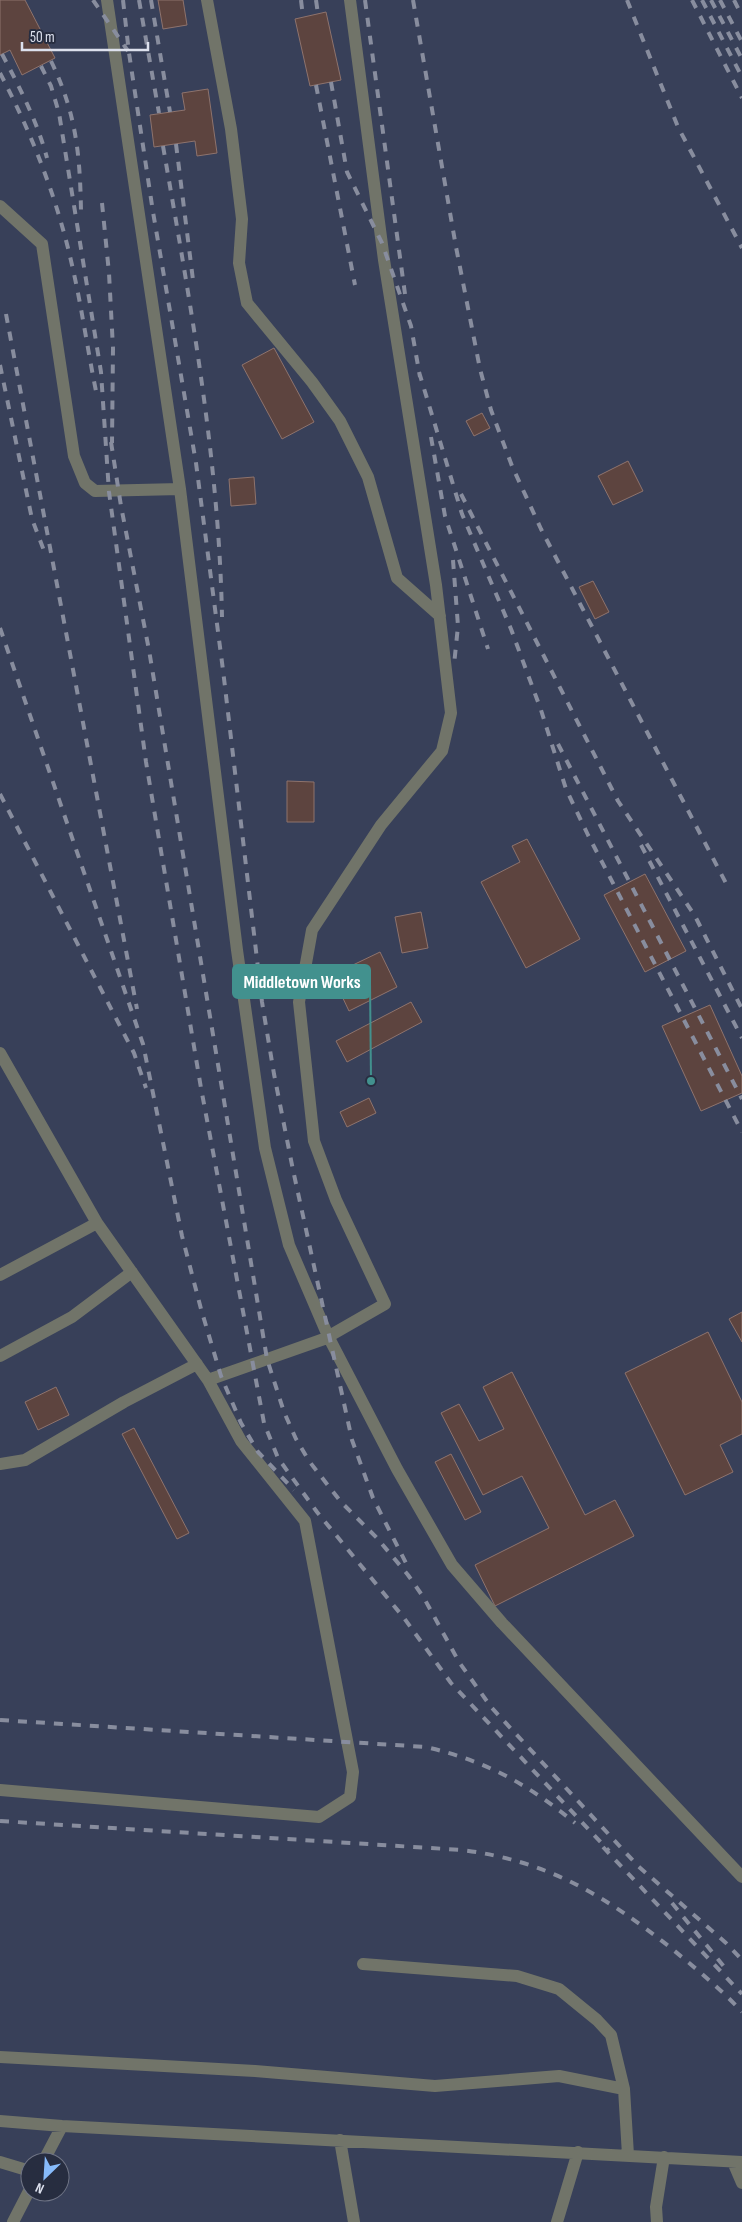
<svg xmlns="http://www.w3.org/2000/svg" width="742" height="2222" viewBox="0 0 742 2222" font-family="'Sofia Sans Condensed',sans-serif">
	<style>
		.built { fill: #384059; fill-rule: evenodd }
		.building { fill: #5d443f; stroke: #8e736d }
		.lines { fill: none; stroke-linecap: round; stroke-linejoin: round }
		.minor { stroke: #717469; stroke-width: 12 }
		.rail { stroke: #888d9e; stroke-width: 4; stroke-dasharray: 9 9; stroke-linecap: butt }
		.leader { fill: none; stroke: #42918e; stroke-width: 2 }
		.callout-dot { fill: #42918e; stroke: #272d40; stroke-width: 2 }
		.callout { fill: #42918e; stroke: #42918e; stroke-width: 2 }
		.callout-label { font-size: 18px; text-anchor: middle; font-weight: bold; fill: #fff }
	</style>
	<rect width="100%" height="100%" fill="#31374b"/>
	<path class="built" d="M0,0H742V2222H0ZM30,2162H60V2192H30Z"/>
	<path class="building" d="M0,0H25L55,58L22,75L10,50L0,55Z
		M158,0H183L187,25L163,29Z
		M326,12L341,80L310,86L295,19Z
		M208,89L217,153L197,156L195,141L154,147L150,115L185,110L182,93Z
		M274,348L314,422L282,439L242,365Z
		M482,413L490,428L474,436L466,421Z
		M628,461L643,491L613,505L598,476Z
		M254,477L256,504L231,506L229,479Z
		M593,581L609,612L595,619L579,587Z
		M287,781L314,782V822H287Z
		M527,839L580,939L526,968L481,882L520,862L512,846Z
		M645,874L686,951L645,972L604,895Z
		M421,912L428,948L402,953L395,917Z
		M380,952L397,987L349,1011L332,975Z
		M411,1002L422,1022L347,1062L336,1041Z
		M710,1005L742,1076V1093L701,1111L662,1026Z
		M369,1098L376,1113L347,1127L340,1112Z
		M742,1312V1342L729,1319Z
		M708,1332L742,1402V1434L720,1445L733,1472L685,1495L625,1373Z
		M512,1372L585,1515L615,1500L634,1536L495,1606L475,1565L549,1528L522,1476L483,1495L441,1413L459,1404L479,1441L504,1429L483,1387Z
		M56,1387L69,1415L38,1430L25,1402Z
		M134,1428L189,1533L177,1539L122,1434Z
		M451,1454L481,1512L465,1520L435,1462Z"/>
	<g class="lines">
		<path class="minor" d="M207,0L231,129L242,219L239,263L247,303L312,382L340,421L368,477L397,578L440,616
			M0,206L42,244L74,456L85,483L95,491L180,489L107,0
			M180,489L237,950L265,1148L289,1245L328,1336L397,1469L452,1565L502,1623L742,1877
			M0,1053L97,1223L208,1380L241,1441L305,1521L353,1772L350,1797L319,1817L0,1790
			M0,1275L97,1223
			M0,1356L72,1317L132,1272
			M208,1380L324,1339L385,1304L336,1200L314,1141L299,1002L312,930L381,825L442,751L451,713L436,585L384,260L350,0
			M0,1464L25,1460L124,1402L197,1364
			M363,1964L517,1976L559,1989L597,2020L611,2035L624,2089L628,2155
			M0,2057L255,2071L435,2086L559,2076L624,2089
			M0,2121L62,2126L742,2162
			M340,2140L354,2222
			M0,2162L30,2171
			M43,2162L62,2126
			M733,2162L742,2183
			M13,2222L30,2189
			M557,2222L578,2152
			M657,2222L656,2207L664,2157"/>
		<path class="rail" d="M93,0L128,51
			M123,0L129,53L153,212L196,463L223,670L262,1002L274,1074L293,1170L352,1440L373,1498L409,1569
			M139,0L159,113
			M151,0L170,112
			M301,0L303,17
			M316,0L318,14
			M365,0L405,294
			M413,0L456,247L480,369L491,410L512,466L541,529L728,887
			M627,0L678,127L742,248
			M692,0L742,98
			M702,0L742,77
			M711,0L742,59
			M720,0L742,42
			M734,0L742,16
			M2,54C20,88 37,121 47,158
			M51,61C76,113 80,153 81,211
			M41,66L51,86L59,113L101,372L109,492L146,762L201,1088L264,1423L278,1458L317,1512L404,1618L451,1683L609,1851
			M0,73C32,134 57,198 72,265C82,308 88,353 97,396
			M331,82L347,172L382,243L411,326L420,377
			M316,85L355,285
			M176,144L193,280
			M163,146C190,302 219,459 222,617
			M102,203L109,273L113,348L112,443
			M6,314L137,1009
			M0,365L32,519L46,556
			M419,372L462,514L511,629L541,710L566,789L588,835L742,1132
			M431,437L445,516L488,649
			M111,442L121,506L149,650L267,1359L284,1412L296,1439L309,1461L341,1502L377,1538L408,1575L424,1598L459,1662L491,1707L638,1866L726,1943L742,1960
			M461,494L618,801L695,916L742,1009
			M453,560L458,626L454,665
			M0,628L143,1044L182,1236L201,1309L221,1376L241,1423L258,1452L294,1490
			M558,744L742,1099
			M0,794L134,1053L146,1088
			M641,845L742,1038
			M0,1720L426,1747C486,1761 528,1784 575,1823
			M0,1821L462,1850C548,1861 604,1895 671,1948C695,1968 720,1988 742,2012
			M603,1847L742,1994
			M672,1903L726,1969"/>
	</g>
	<path class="leader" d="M371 1081L370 982"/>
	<circle class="callout-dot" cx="371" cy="1081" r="5"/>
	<rect class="callout" x="233" y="965" width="137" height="33" rx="5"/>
	<g class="callout-label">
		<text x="302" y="988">Middletown Works</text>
	</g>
	<g transform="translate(45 2177) rotate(205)"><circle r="24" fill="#272d40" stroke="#707586"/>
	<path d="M0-4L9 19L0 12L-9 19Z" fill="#87bbfb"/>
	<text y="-8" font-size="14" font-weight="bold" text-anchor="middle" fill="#dde1ee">N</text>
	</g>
	<path d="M22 42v8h126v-8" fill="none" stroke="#dde1ee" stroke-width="2.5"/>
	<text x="30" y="42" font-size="15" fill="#dde1ee" stroke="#272d40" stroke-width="4" paint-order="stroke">50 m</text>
</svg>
